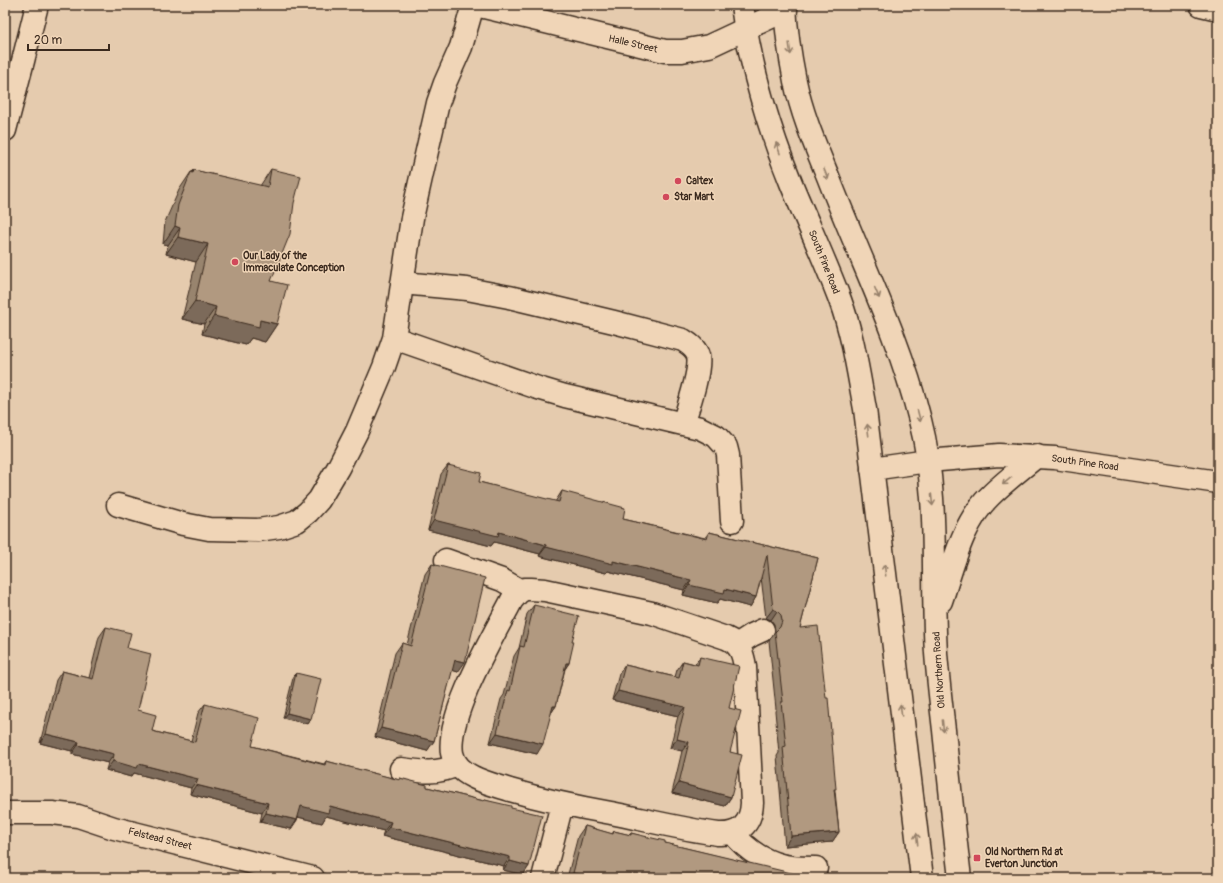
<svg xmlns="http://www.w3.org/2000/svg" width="1223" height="883" viewBox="0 0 1223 883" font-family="Pangolin,sans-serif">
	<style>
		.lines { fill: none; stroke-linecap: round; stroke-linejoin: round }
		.street-casing { stroke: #3b2a1e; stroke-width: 25 }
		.secondary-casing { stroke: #3b2a1e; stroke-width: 25 }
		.highway-casing { stroke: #3b2a1e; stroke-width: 25 }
		.street { stroke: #f0d5b7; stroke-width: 22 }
		.secondary { stroke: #f0d5b7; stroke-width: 22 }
		.highway { stroke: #f0d5b7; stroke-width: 22 }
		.wall { fill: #98846e; stroke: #3b2a1e }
		.shaded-wall { fill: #7c6b5a; stroke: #3b2a1e }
		.building { fill: #b19980; stroke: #3b2a1e }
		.oneway { stroke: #96806a }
		.poi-dot { fill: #d1495b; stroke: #f0d5b7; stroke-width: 1.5 }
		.labels { text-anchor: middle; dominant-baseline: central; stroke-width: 3; stroke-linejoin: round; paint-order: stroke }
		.street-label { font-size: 10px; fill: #3b2a1e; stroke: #f0d5b7 }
		.poi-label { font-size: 10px; font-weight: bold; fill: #3b2a1e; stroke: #f0d5b7; text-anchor: start }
	</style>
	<rect width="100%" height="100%" fill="#e5cbae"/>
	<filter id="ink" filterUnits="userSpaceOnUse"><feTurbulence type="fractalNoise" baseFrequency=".025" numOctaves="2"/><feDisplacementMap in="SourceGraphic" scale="8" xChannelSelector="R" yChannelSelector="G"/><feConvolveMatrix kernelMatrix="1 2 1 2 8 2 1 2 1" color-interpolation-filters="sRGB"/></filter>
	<g filter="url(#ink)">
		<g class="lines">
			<g class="street-casing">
				<path id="street" d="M476,5L665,51H682L709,46L786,10
					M1201,5L1218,9
					M5,130L23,61L37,5
					M402,283L467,289L509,297L614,322L683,340C689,344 696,348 698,356C701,370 688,408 683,424
					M394,338L538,388L565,396L700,428L716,436L726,447L728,455L732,521
					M118,505L183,524L209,529L258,530L279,527L297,521L308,512L319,500L338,468L357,431L384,367L394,338L412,218L422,173L438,103L445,83L461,47L473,5
					M446,560L502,580L521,591
					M524,589H531L545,590L652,613L726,638C740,644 743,653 745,667L752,803C751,825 739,835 718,834C682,829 646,820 611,813C577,807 544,800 510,790C498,786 485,783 473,777C463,772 454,765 452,753C446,715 494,635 512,600L518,593Z
					M738,644L752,635L763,630
					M401,769C421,772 438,774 457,765
					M5,813H52L78,816L114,828L313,878
					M733,833C747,851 768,864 791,867C799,868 808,868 816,868
					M543,878L562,804"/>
			</g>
			<g class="secondary-casing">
				<path id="secondary" d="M872,469L928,461L999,455L1055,458L1218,482"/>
			</g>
			<g class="highway-casing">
				<path id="highway" d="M742,5C750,66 768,126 791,183C807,222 825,260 840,300C853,335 858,372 865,409L922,878
					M785,5C786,30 790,56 795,81C802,115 816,147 829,179C860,259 899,336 920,420C940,497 931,575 936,653C938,679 941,704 944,730C949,779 954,829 960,878
					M941,601C953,566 962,523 990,496C1004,482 1021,469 1037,456"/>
			</g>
			<use href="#street" class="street"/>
			<use href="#secondary" class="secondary"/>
			<use href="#highway" class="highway"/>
		</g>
		<path class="wall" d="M271,169V281L277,324L265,342L251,338L246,345L202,334L204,324L182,319L196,262L166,254L168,245L163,244L165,222L179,190L191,172H192L194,170L260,186Z
			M448,465L479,482L555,502L562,491L623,519L705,538L709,532L818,558L800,628L835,791L839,832L832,842L785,846L777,756L779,753L775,711L776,709L769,641L775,631L774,624L771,620L766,618L761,577L756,597L750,607L720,599L717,603L683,595L684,590L608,571L606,573L539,556L540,554L494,542L491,546L428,530L441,474Z
			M432,564L458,672L452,670L434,741L427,751L375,737L395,653L402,643L407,645L425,574Z
			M534,605L572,641L569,663L565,669L556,706L551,713L537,754L490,743L501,699L504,695L514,656L519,648L527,614Z
			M106,627L127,648L138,710L152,731L191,741L198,713L205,704L252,746L324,764L326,761L399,780L400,778L427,787L484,801L485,800L511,808L529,866L523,875L503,870L504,866L382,836L384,831L326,816L322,823L298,817L297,820L291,829L260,822L262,813L190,794L191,788L134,773L131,777L106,770L108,763L72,754V751L40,743L56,680L62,671L89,678L99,637Z
			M700,657L729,708L731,797L725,806L672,793L682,751L670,748L678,716L612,700L619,674L625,665L675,677L677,670L683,661L695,664Z
			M296,673L311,719L308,724L283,718L293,678Z
			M585,826L612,834L614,831L630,835L631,833L665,843L808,878H567L578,836Z"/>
		<path class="shaded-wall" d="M175,226L180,228L168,245L163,244Z
			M178,237L208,244L196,262L166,254Z
			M195,301L216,307L204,324L182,319Z
			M214,316L260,320L277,324L265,342L251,338L246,345L202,334Z
			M434,520L499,532L546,545L540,554L494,542L491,546L428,530Z
			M546,547L613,561L691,580L684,590L608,571L606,573L539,556Z
			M689,585L725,589L756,597L750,607L720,599L717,603L683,595Z
			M773,609L777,611L771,620L766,618Z
			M455,660L465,662L458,672L448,669Z
			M566,663H569L562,673Z
			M618,691L685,707L678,716L612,700Z
			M553,706H556L549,716Z
			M287,713L311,719L308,724L283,718Z
			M381,728L434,741L427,751L375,737Z
			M497,733L543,744L537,754L490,743Z
			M46,734L79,742L72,751L40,743Z
			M677,739L689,742L682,751L670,748Z
			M78,745L114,754L108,763L72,754Z
			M113,761L139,764L198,779L191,788L134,773L131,777L106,770Z
			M679,783L731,797L725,806L672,793Z
			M196,785L268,803L262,813L190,794Z
			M301,806H330L391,822L384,831L326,816L322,823L294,816Z
			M266,813L297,820L291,829L260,822Z
			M389,827L510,857L504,866L382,836Z
			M839,832L832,842L785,846L791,836Z
			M510,861L529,866L523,875L503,870Z
			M573,873L594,878H569Z"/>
		<path class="building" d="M271,169L301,176L294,203L290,234L271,281L287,285L277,324L260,320L259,327L214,316L216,307L195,301L208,244L178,237L180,228L175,226L178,205L191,172L193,173L194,170L268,187Z
			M448,465L481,473L479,482L559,502L562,491L625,508L623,519L707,539L709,532L818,558L800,628L818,626L826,698H828L836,789H834L839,832L791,836L783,747L786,746L781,702H783L775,632L780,627L782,621L781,615L777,611L773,609L767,555L756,597L725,589L724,593L689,585L691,580L613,561V564L546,547V545L499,532L498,536L434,520Z
			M432,564L485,578L465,662L455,660L434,741L381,728L402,643L411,646Z
			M534,605L579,616L572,641H574L569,663H566L556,706H553L543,744L497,733L508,690L510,691L520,646L524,647Z
			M106,627L131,633L127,648L151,654L138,710L156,715L152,731L195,742L205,704L259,718L252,746L325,765L326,761L400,780V778L427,785V787L484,801L485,800L511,806V808L542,815L529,866L510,861V857L389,827L391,822L330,806L328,813L301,806L297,820L266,813L268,803L196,785L198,779L139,764L137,768L113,761L114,754L78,745L79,742L46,734L62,671L93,679Z
			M5,647H7L5,655Z
			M700,657L739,666L729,708L741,711L730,752L742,755L731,797L679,783L689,742L677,739L685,707L618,691L625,665L679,678L683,661L698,665Z
			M296,673L321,679L311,719L287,713Z
			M585,826L613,834L614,831L631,835V833L665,841V843L808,877V878H594L573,873Z"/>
		<defs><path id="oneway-shaft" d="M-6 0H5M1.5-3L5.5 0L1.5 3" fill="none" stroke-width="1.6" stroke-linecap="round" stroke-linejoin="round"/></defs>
		<g class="oneway">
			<use href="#oneway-shaft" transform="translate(790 49) rotate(82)"/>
			<use href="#oneway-shaft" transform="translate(778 148) rotate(-110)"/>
			<use href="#oneway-shaft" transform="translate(826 174) rotate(68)"/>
			<use href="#oneway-shaft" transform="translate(877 293) rotate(67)"/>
			<use href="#oneway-shaft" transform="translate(919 416) rotate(75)"/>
			<use href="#oneway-shaft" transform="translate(868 430) rotate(-97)"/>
			<use href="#oneway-shaft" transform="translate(1007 481) rotate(140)"/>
			<use href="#oneway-shaft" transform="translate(932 500) rotate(84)"/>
			<use href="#oneway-shaft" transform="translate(885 570) rotate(-97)"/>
			<use href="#oneway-shaft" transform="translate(901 710) rotate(-96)"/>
			<use href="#oneway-shaft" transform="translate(943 726) rotate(84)"/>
			<use href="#oneway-shaft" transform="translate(917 839) rotate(-97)"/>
		</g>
	</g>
	<g class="poi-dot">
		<circle cx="678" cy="181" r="4"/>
		<circle cx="666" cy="197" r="4"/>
		<circle cx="235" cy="262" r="4"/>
		<rect x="973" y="854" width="8" height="8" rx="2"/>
	</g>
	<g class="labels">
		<g class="street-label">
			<text transform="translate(633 44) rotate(13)">Halle Street</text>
			<text transform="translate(824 262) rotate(68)">South Pine Road</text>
			<text transform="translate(1085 463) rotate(8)">South Pine Road</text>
			<text transform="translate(939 670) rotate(-94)">Old Northern Road</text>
			<text transform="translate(160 839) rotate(14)">Felstead Street</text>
		</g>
		<g class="poi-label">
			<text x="686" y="181">Caltex</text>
			<text x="674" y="197">Star Mart</text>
			<text x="243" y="256">Our Lady of the<tspan x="243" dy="12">Immaculate Conception</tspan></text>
			<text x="985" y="852">Old Northern Rd at<tspan x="985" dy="12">Everton Junction</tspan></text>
		</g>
	</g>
	<rect width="1223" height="883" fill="none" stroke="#f0d5b7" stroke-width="20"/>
	<rect x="10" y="10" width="1203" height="863" fill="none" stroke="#3b2a1e" stroke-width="1.5" filter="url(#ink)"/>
	<path d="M28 44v6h81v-6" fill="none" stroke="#3b2a1e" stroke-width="2"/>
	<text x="34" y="44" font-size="12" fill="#3b2a1e" stroke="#f0d5b7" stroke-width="3" paint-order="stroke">20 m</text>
</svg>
